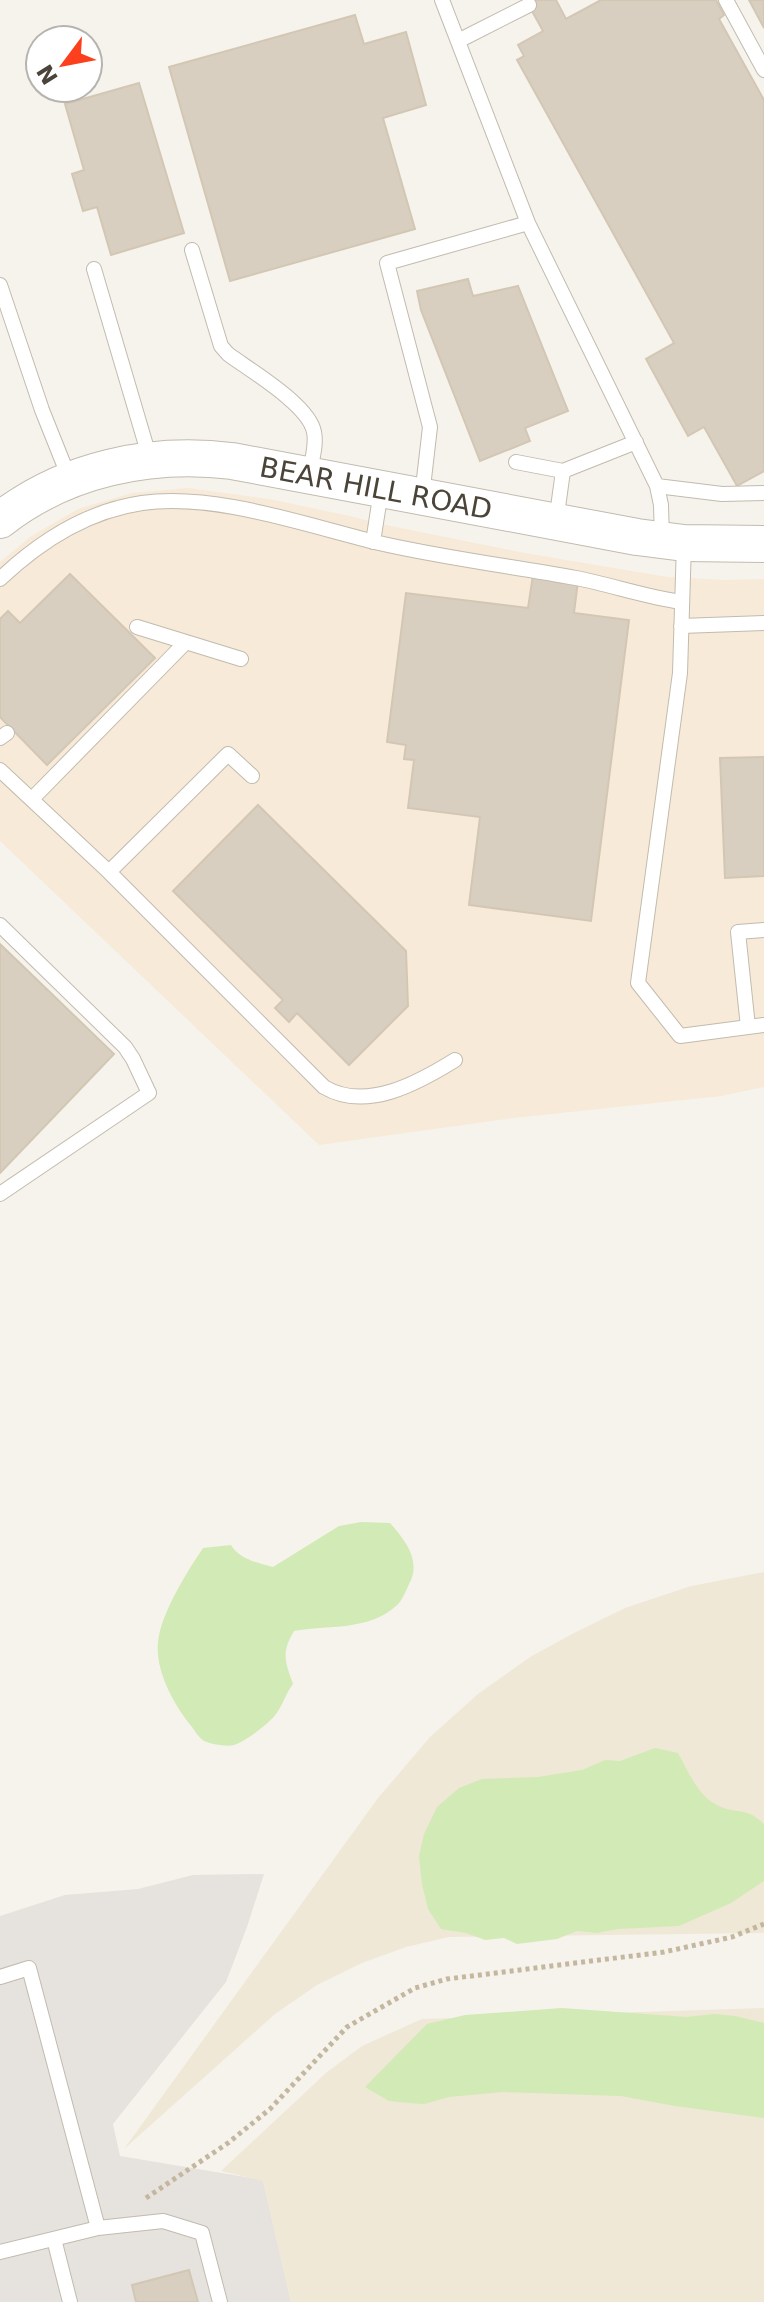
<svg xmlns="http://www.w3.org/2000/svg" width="764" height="2302" viewBox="0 0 764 2302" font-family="'DejaVu Sans',sans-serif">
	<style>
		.commercial { fill: #f7ead8 }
		.industrial { fill: #e6e2dd }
		.education { fill: #efe8d6 }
		.green { fill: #d2eab5 }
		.building { fill: #d8cfc1; stroke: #d3c7b4; stroke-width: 2 }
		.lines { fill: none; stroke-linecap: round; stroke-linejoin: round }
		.service-casing { stroke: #c2bbae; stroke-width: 16 }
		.tertiary-casing { stroke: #c2bbae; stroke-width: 38 }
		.path { stroke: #c4b79f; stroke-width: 5; stroke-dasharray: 4 4; stroke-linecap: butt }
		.service { stroke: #fff; stroke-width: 14 }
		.tertiary { stroke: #fff; stroke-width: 36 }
		.labels { text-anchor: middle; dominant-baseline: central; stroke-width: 8; stroke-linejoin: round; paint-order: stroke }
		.street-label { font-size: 28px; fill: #4b4439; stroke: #fff }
	</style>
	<rect width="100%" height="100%" fill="#f6f3ec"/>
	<path class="commercial" d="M188,488L269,499L350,516L376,523L525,553L667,577L724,580L764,579V1087L721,1096L514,1118L319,1145L0,841V562L30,537L78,509L132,493Z"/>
	<path class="industrial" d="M264,1874L247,1927L226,1982L113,2124L120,2156L263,2180L291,2302H0V1916L65,1895L138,1889L193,1875Z"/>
	<path class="education" d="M764,1572V1933L449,1937L406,1947L362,1963L317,1985L275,2014L124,2149L378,1798L430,1737L478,1694L530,1657L574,1633L625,1608L691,1586Z
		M764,2008V2302H291L263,2181L221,2171L327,2072L362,2046L422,2019Z"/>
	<path class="green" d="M361,1522L390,1523C405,1540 422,1561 409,1584C406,1591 402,1601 396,1606C369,1631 327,1625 294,1631C281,1653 285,1661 293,1684C286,1693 284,1702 278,1711C273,1721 245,1742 234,1745C227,1747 210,1744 204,1741C199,1738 195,1731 192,1727C174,1705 155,1671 158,1642C161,1613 187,1572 203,1548L231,1545C239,1559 258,1563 273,1567L339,1526Z
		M655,1748L678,1753C688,1771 698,1796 717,1805C737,1815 746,1806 764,1824V1881L731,1903L679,1926L618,1929L597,1933L577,1931L557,1939L517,1944L504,1938L485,1940L466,1933L441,1929L428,1909L422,1884L419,1856L424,1834L437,1807L459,1788L482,1779L538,1777L582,1770L605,1760L620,1761Z
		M562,2008L687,2017L714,2014L735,2016L764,2023V2118L675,2106L621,2096L503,2092L449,2097L424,2104L409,2103L389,2101L365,2087L427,2024L465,2015Z"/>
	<path class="building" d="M526,0H556L566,19L601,0H716L724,15L719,19L764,100V471L737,486L704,427L688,436L646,359L674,343L517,60L524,56L518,45L543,31Z
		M749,0H764V28Z
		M355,15L364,44L406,32L426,105L383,118L415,229L230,281L169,67Z
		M139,83L184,233L111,255L97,207L83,211L72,174L84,170L65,104Z
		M468,279L473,296L518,286L568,411L525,428L530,441L480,461L421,310L417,291Z
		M70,574L155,658L47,765L0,717V619L8,611L20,623Z
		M533,575L578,581L574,613L629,620L591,921L469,905L480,817L408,808L414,760L404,759L406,745L387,742L406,593L528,608Z
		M764,757V876L725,878L720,758Z
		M258,805L406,951L408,1006L349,1065L297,1013L289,1022L275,1008L283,1000L173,891Z
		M0,944L114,1054L0,1173Z
		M189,2270L198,2302H136L132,2285Z"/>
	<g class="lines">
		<g class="service-casing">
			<path id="service" d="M442,0L528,223L657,486L661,505L662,540
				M726,0L764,70
				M458,41L529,5
				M192,250L221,346L228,354C251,371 309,405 314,432C317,446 311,462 309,476
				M94,269L150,459
				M0,285L42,410L70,480
				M516,462L563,471
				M657,486L722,494L764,493
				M422,496L430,427L387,263L528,223
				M556,522L563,471L636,442
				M373,542L381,491
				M684,543L680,673L638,983L680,1036L764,1025
				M0,579C40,541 87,511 142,503C214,492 308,526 379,543C444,558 510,566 576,578C612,585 646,597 682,602
				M681,626L764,623
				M137,627L241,659
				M0,738L7,733
				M0,770L109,872L324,1087C366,1112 418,1083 455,1060
				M32,799L186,642
				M109,872L228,754L252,776
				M0,925L125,1047L133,1059L149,1093L0,1194
				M748,1027L738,932L764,930
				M0,1977L29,1968L98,2228L0,2252
				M98,2228L163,2221L202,2233L220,2302
				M54,2239L70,2302"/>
		</g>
		<g class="tertiary-casing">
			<g id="tertiary">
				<path id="s1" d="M0,520C65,469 150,451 232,461L637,537L684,543L764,544"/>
			</g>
		</g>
		<path class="path" d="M146,2198L228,2143L270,2109L347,2027L415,1988L447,1979L664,1952L732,1937L764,1924"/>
		<use href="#service" class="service"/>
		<use href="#tertiary" class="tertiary"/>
	</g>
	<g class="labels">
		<g class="street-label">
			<text stroke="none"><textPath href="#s1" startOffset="392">BEAR HILL ROAD</textPath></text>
		</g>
	</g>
	<g transform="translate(64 64) rotate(238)"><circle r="38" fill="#ffffff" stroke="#b7b4b0" stroke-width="2"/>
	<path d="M0-6L14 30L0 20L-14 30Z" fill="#fc3f1d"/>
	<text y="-12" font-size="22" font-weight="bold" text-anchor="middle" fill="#4b4439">N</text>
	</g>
</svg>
